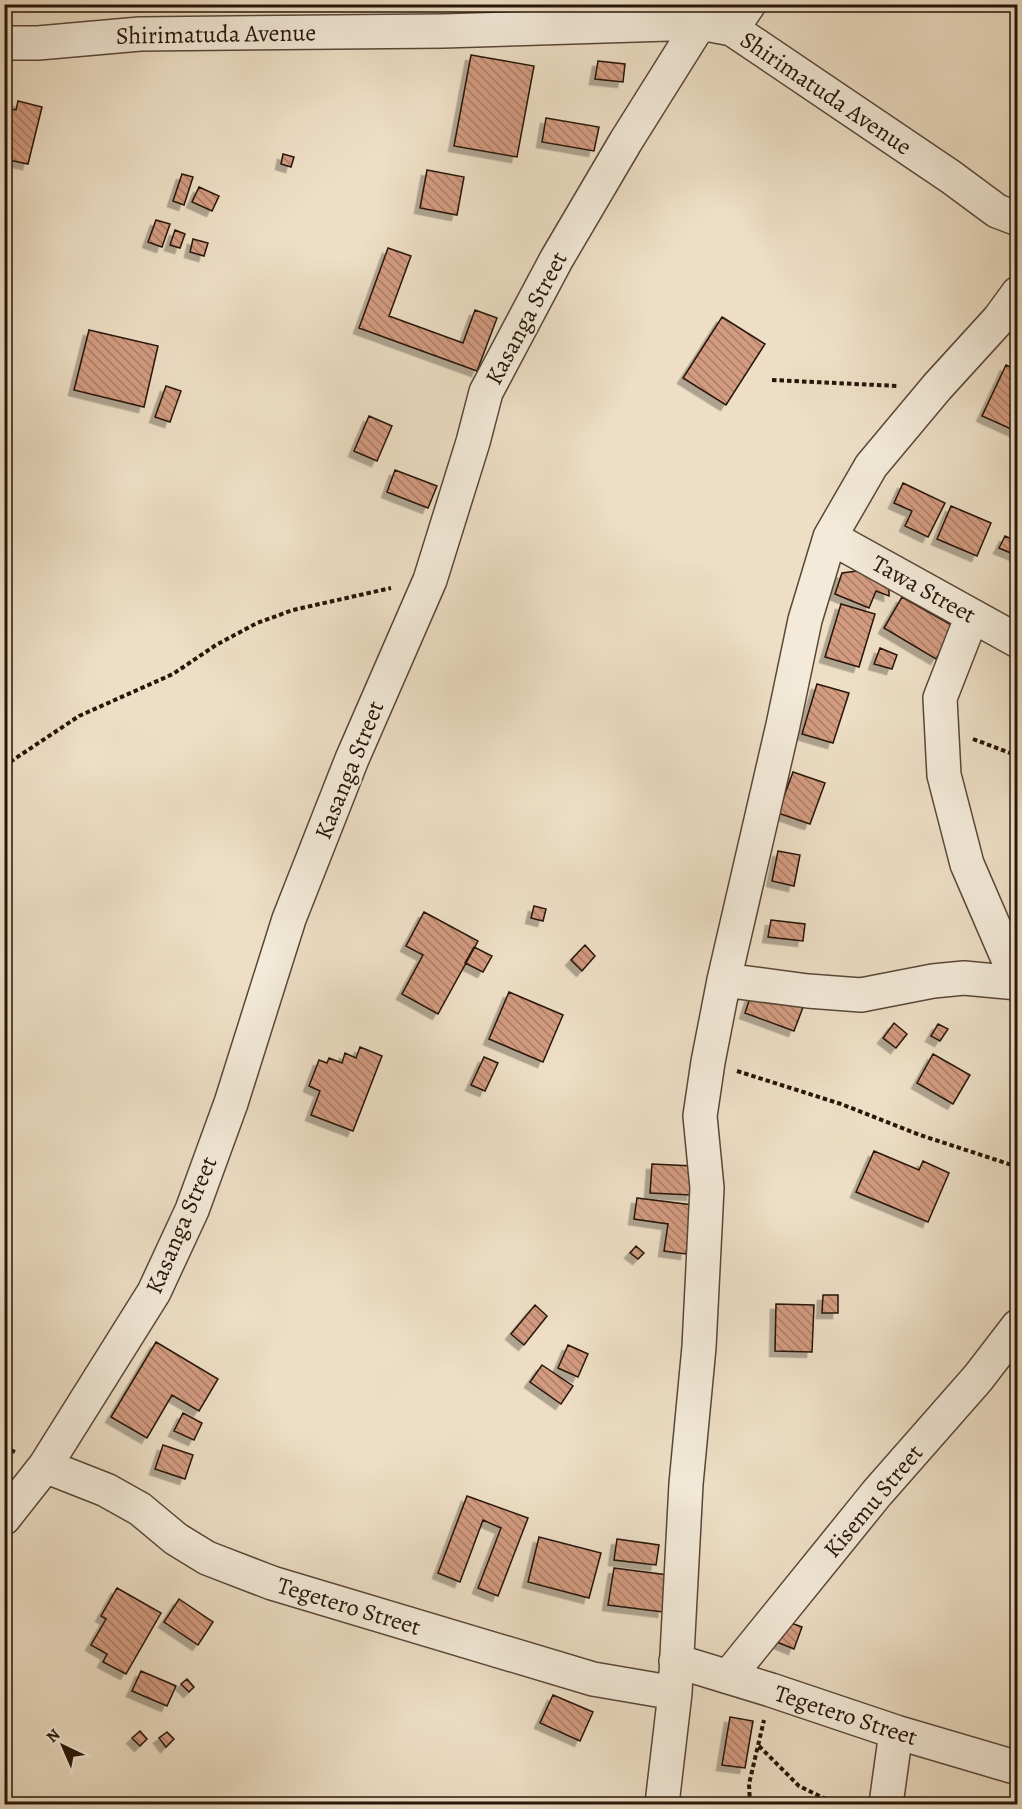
<svg xmlns="http://www.w3.org/2000/svg" width="1022" height="1809" viewBox="0 0 1022 1809" font-family="Alegreya,serif">
	<style>
		.building { fill: url(#building-back-hatch); stroke: #271508; stroke-width: 1.5; filter: url(#shadow) }
		.lines { fill: none; stroke-linecap: round; stroke-linejoin: round }
		.minor-casing { stroke: #584737; stroke-width: 36 }
		.path { stroke: #271508; stroke-width: 4; stroke-dasharray: 4.5 3; stroke-linecap: butt }
		.minor { stroke: #f3ead9; stroke-width: 33 }
		.labels { text-anchor: middle; dominant-baseline: central; stroke-width: 4.5; stroke-linejoin: round; paint-order: stroke }
		.street-label { font-size: 24px; fill: #271508; stroke: #f3ead9 }
	</style>
	<defs>
		<pattern id="building-back-hatch" width="6" height="6" patternUnits="userSpaceOnUse" patternTransform="scale(1.5)"><rect width="6" height="6" fill="#d39b80"/><path d="M-1 5l2 2M0 0l6 6M5-1l2 2" fill="none" stroke="#ab7d67"/></pattern>
		<filter id="shadow"><feDropShadow dx="-5.5" dy="5.5" stdDeviation="0" flood-color="#0004"/></filter>
	</defs>
	<rect width="100%" height="100%" fill="#eddec5"/>
	<filter id="stains"><feTurbulence type="fractalNoise" baseFrequency=".00333" numOctaves="4"/><feColorMatrix values="0 0 0 0 .2 0 0 0 0 .09 0 0 0 0 .02 0 0 0 .5 -.17"/></filter>
	<radialGradient id="worn" r=".72"><stop offset=".6" stop-color="#630" stop-opacity="0"/><stop offset="1" stop-color="#630" stop-opacity=".3"/></radialGradient>
	<path class="building" d="M471,55L534,66L517,157L454,146Z
		M598,61L625,64L623,82L595,79Z
		M18,101L42,107L28,164L4,159L6,150L4,149V108L16,110Z
		M546,118L599,127L594,151L542,142Z
		M283,154L294,157L291,167L281,164Z
		M427,170L464,177L457,215L420,208Z
		M182,174L193,177L184,205L173,201Z
		M199,187L219,196L212,211L192,202Z
		M156,220L170,224L162,247L148,242Z
		M175,230L185,234L180,248L170,245Z
		M193,239L208,243L204,256L190,252Z
		M388,248L411,256L389,316L463,343L475,310L497,318L477,371L359,328Z
		M722,317L765,344L726,405L683,378Z
		M89,330L158,346L144,407L74,390Z
		M1006,365L1018,371V432L982,416Z
		M166,386L181,391L170,422L155,417Z
		M369,416L392,426L377,461L354,451Z
		M395,470L437,486L428,508L387,492Z
		M903,483L945,503L928,537L905,526L912,511L894,503Z
		M951,506L991,523L977,556L937,539Z
		M1005,536L1018,542V556L999,548Z
		M857,571L889,584V596L876,591L869,608L835,594L842,573Z
		M902,597L955,627L936,659L884,628Z
		M841,604L875,614L859,667L825,657Z
		M880,648L897,655L892,669L874,664Z
		M817,684L849,693L833,743L802,734Z
		M793,772L825,783L810,824L778,813Z
		M778,851L800,855L794,886L772,881Z
		M534,906L546,909L543,921L531,918Z
		M424,912L478,941L438,1014L402,994L423,955L406,946Z
		M771,920L805,924L803,941L768,937Z
		M585,945L595,956L582,971L571,960Z
		M474,947L492,956L483,972L465,963Z
		M509,992L563,1015L543,1062L489,1039Z
		M752,992L805,1002L794,1031L745,1013Z
		M894,1023L907,1034L896,1048L883,1038Z
		M938,1024L948,1029L940,1041L931,1036Z
		M360,1047L382,1056L353,1131L311,1115L320,1091L309,1086L319,1060L327,1063L329,1058L342,1063L345,1053L356,1058Z
		M933,1054L970,1075L953,1104L917,1083Z
		M484,1057L498,1063L485,1091L471,1085Z
		M874,1151L919,1170L923,1161L949,1173L928,1222L856,1192Z
		M652,1164L693,1166L692,1195L650,1193Z
		M637,1198L693,1205L686,1254L664,1251L668,1224L634,1219Z
		M636,1246L644,1253L638,1259L630,1253Z
		M823,1295H838V1313H822Z
		M776,1304L814,1305L812,1352L775,1351Z
		M535,1305L547,1316L524,1345L511,1334Z
		M156,1342L218,1379L199,1411L172,1395L147,1438L111,1417Z
		M568,1345L588,1354L578,1377L558,1368Z
		M542,1365L573,1386L561,1404L530,1382Z
		M183,1413L202,1423L194,1440L174,1431Z
		M163,1445L193,1455L185,1479L155,1469Z
		M467,1496L528,1518L498,1596L478,1588L501,1528L483,1520L460,1582L438,1573Z
		M539,1537L601,1553L589,1598L528,1582Z
		M617,1539L659,1545L656,1565L614,1560Z
		M614,1568L668,1575L663,1612L608,1605Z
		M117,1588L161,1613L126,1674L103,1662L107,1654L91,1645L106,1619L101,1616Z
		M179,1599L213,1622L198,1645L164,1622Z
		M780,1619L802,1627L794,1649L772,1640Z
		M141,1671L176,1686L167,1706L132,1691Z
		M187,1679L194,1687L189,1692L181,1684Z
		M553,1695L593,1712L580,1741L540,1723Z
		M730,1717L753,1721L745,1768L722,1765Z
		M140,1731L147,1739L140,1746L132,1738Z
		M167,1732L174,1739L166,1747L159,1738Z"/>
	<g class="lines">
		<g class="minor-casing">
			<path id="minor" d="M732,29L749,4
				M4,43H38L140,34L443,31L700,23L732,29L951,177L997,211L1018,219
				M830,537L1018,641
				M972,616L940,698L944,775L967,864L1018,982
				M724,980L808,991L861,995L933,981L964,978L1018,983
				M45,1466L106,1490L140,1509L176,1539L207,1558L272,1583L593,1679L675,1693
				M4,1518L45,1466L154,1292L192,1210L231,1103L289,919L352,759L430,580L473,442L486,392L556,260L626,141L700,23
				M676,1661L771,1690L896,1732L1018,1768
				M728,1677L877,1493L978,1378L1018,1326
				M662,1804L675,1693L686,1484L699,1347L707,1188L700,1116L708,1062L724,980L783,725L805,620L830,537L871,466L937,387L999,319L1018,293
				M886,1804L896,1732"/>
		</g>
		<path class="path" d="M772,380L898,386
			M973,739L1018,756
			M4,766L79,716L173,674L216,645L257,623L293,610L391,588
			M737,1071L841,1104L920,1135L1018,1167
			M4,1447L15,1452
			M759,1746L799,1786L836,1804
			M750,1804L749,1784L764,1720"/>
		<use href="#minor" class="minor"/>
	</g>
	<g class="labels">
		<g class="street-label">
			<text transform="translate(216 34) rotate(-1)">Shirimatuda Avenue</text>
			<text transform="translate(826 93) rotate(34)">Shirimatuda Avenue</text>
			<text transform="translate(526 318) rotate(-62)">Kasanga Street</text>
			<text transform="translate(924 589) rotate(29)">Tawa Street</text>
			<text transform="translate(349 770) rotate(-68)">Kasanga Street</text>
			<text transform="translate(181 1225) rotate(-67)">Kasanga Street</text>
			<text transform="translate(873 1501) rotate(-50)">Kisemu Street</text>
			<text transform="translate(349 1606) rotate(17)">Tegetero Street</text>
			<text transform="translate(846 1715) rotate(18)">Tegetero Street</text>
		</g>
	</g>
	<rect width="1022" height="1809" fill="none" stroke="#eddec5" stroke-width="24"/>
	<rect x="6" y="6" width="1010" height="1797" fill="none" stroke="#271508" stroke-width="3"/>
	<rect x="12" y="12" width="998" height="1785" fill="none" stroke="#271508" stroke-width="1.5"/>
	<g transform="translate(63 1746) rotate(316)" stroke="#f3ead9" stroke-width="4.5" paint-order="stroke">
	<path d="M0-4.5L10 22L0 15L-10 22Z" fill="#271508"/>
	<text y="-9" font-size="16" font-weight="bold" text-anchor="middle" fill="#271508">N</text>
	</g>
	<rect width="100%" height="100%" filter="url(#stains)"/>
	<rect width="100%" height="100%" fill="url(#worn)"/>
</svg>
